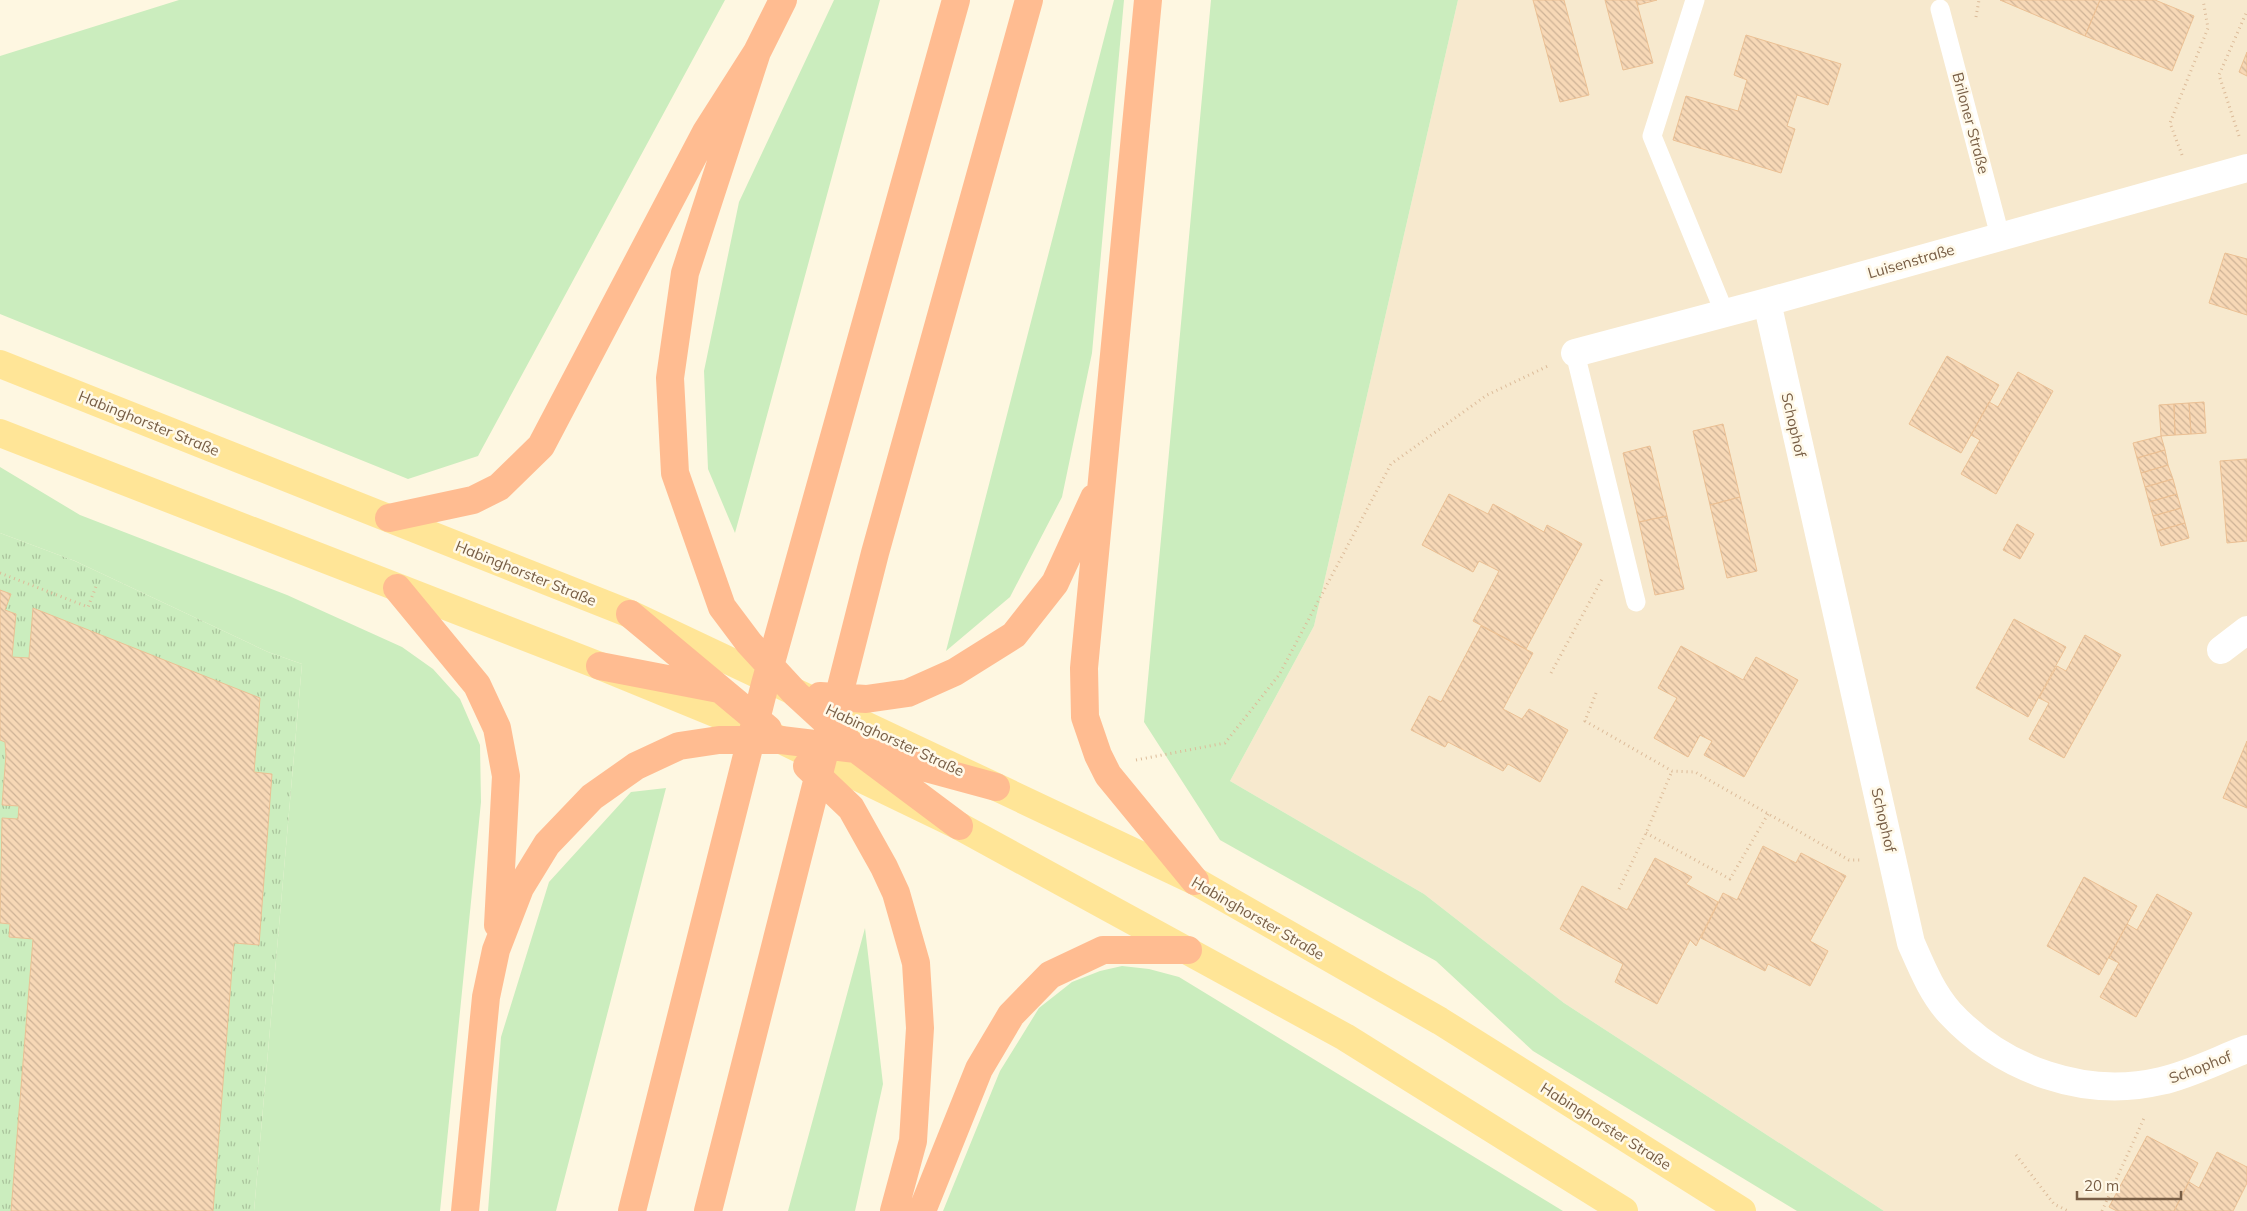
<svg xmlns="http://www.w3.org/2000/svg" width="2247" height="1211" viewBox="0 0 2247 1211" font-family="Mulish,sans-serif">
	<style>
		.residential { fill: #f7e9ce }
		.grass { fill: #cbedbe }
		.park { fill: url(#park-tufts) }
		.building { fill: url(#building-back-hatch); stroke: #ebc094 }
		.lines { fill: none; stroke-linecap: round; stroke-linejoin: round }
		.path { stroke: #dcbb99; stroke-width: 3; stroke-dasharray: 1 4; stroke-linecap: butt }
		.service { stroke: #fff; stroke-width: 19 }
		.minor { stroke: #fff; stroke-width: 28 }
		.primary { stroke: #ffe597; stroke-width: 28 }
		.motorway { stroke: #ffbc91; stroke-width: 28 }
		.labels { text-anchor: middle; dominant-baseline: central; stroke-width: 5; stroke-linejoin: round; paint-order: stroke }
		.street-label { font-size: 15px; fill: #785e45; stroke: #fff9e9 }
	</style>
	<defs>
		<pattern id="park-tufts" width="24" height="20" patternUnits="userSpaceOnUse" patternTransform="scale(1.25)"><rect width="24" height="20" fill="#cbedbe"/><path d="M3 7l-1-3M5 7V3M7 7l1-3M15 17l-1-3M17 17v-4M19 17l1-3" fill="none" stroke="#aac39c"/></pattern>
		<pattern id="building-back-hatch" width="6" height="6" patternUnits="userSpaceOnUse" patternTransform="scale(1.25)"><rect width="6" height="6" fill="#f7d8b6"/><path d="M-1 5l2 2M0 0l6 6M5-1l2 2" fill="none" stroke="#cdb296"/></pattern>
	</defs>
	<rect width="100%" height="100%" fill="#fef7e1"/>
	<path class="residential" d="M1458,0H2247V1211H1884L1564,1003L1424,894L1230,781L1314,626Z"/>
	<path class="grass" d="M179,0H725L478,456L408,479L0,314V56Z
		M834,0H880L735,533L708,469L704,371L739,202Z
		M1114,0H1124L1092,353L1062,497L1010,597L946,651Z
		M1211,0H1458L1314,626L1230,781L1424,894L1564,1003L1884,1211H1797L1533,1051L1436,961L1220,840L1144,722Z
		M0,467L80,515L287,595L402,647L433,669L460,699L480,745L481,802L440,1211H254L302,664L268,652L75,561L0,533Z
		M666,788L556,1211H488L501,1037L549,882L631,792Z
		M865,928L883,1084L855,1211H788Z
		M1122,966L1149,969L1179,977L1563,1211H943L1000,1071L1039,1008L1072,982L1100,971Z"/>
	<path class="park" d="M0,533L75,561L268,652L302,664L254,1211H0Z"/>
	<path class="building" d="M1533,0H1564L1589,95L1560,102Z
		M1605,0H1636L1653,63L1623,70Z
		M1636,0H1657L1638,5Z
		M2000,0H2100L2085,36Z
		M2100,0H2155L2194,16L2172,71L2085,36Z
		M1746,35L1841,64L1828,105L1797,95L1787,126L1795,129L1781,173L1673,140L1686,96L1738,111L1747,80L1734,75Z
		M2247,52V76L2239,72Z
		M2225,253L2247,259V315L2209,303Z
		M1947,356L1999,385L1961,453L1909,424Z
		M2018,372L2053,391L1996,494L1961,474L1980,440L1971,435L1989,402L1998,407Z
		M2204,402L2206,433L2191,434L2189,403Z
		M2189,403L2191,434L2175,435L2174,404Z
		M2174,404L2175,435L2161,436L2159,405Z
		M1723,424L1740,497L1710,505L1693,431Z
		M2161,436L2165,450L2137,458L2133,443Z
		M1650,446L1667,516L1639,522L1623,453Z
		M2165,450L2168,465L2141,473L2137,458Z
		M2247,459V541L2227,543L2220,461Z
		M2168,465L2173,479L2145,487L2141,473Z
		M2173,479L2177,494L2149,502L2145,487Z
		M1449,494L1488,514L1493,504L1544,532L1547,525L1582,544L1526,649L1473,621L1499,571L1479,561L1473,572L1422,545Z
		M2177,494L2181,508L2153,516L2149,502Z
		M1740,497L1757,571L1727,578L1710,505Z
		M2181,508L2185,523L2157,531L2153,516Z
		M1667,516L1684,589L1655,595L1639,522Z
		M2185,523L2189,538L2161,546L2157,531Z
		M2017,524L2034,534L2020,559L2003,550Z
		M0,590L11,594L5,610L16,614L12,657L29,658L33,608L260,698L254,772L272,774L259,945L234,943L213,1211H11L33,939L9,937L10,924L0,923L2,818L18,819L19,806L2,805L6,755L5,742L0,740Z
		M2014,619L2066,647L2028,717L1976,688Z
		M1481,626L1533,653L1503,709L1522,719L1529,709L1568,730L1540,782L1508,764L1503,771L1448,742L1445,747L1411,730L1429,696L1441,702Z
		M2085,635L2121,655L2064,758L2029,739L2049,703L2039,698L2057,666L2066,671Z
		M1681,646L1743,680L1756,657L1798,680L1744,777L1704,755L1712,741L1700,735L1688,757L1654,738L1677,698L1658,688Z
		M2247,741V808L2223,798Z
		M1763,846L1796,863L1801,853L1846,876L1810,941L1828,951L1810,986L1768,964L1765,971L1701,938L1723,893L1737,900Z
		M1655,858L1692,877L1686,884L1718,902L1696,946L1690,940L1657,1004L1615,982L1623,964L1560,929L1582,886L1627,910Z
		M2084,877L2137,906L2099,975L2047,946Z
		M2157,894L2192,913L2136,1017L2100,997L2119,963L2109,958L2127,924L2137,930Z
		M2147,1136L2198,1163L2174,1211H2117L2109,1207Z
		M2217,1152L2247,1167V1183L2233,1211H2174L2189,1182L2199,1188Z"/>
	<g class="lines">
		<path class="path" d="M1976,17L1979,0
			M2239,136L2219,75L2247,11
			M2182,155L2170,123L2208,28L2203,0
			M0,573L88,607L97,584
			M1551,673L1602,579
			M1596,693L1585,721L1672,771L1695,772L1849,860H1860
			M1136,760L1225,743L1279,675L1391,464L1487,395L1548,366
			M1646,833L1730,879L1768,814
			M1619,889L1646,833L1672,771
			M2016,1155L2054,1204L2068,1211
			M2102,1211L2145,1116"/>
		<path class="service" d="M1695,0L1652,136L1725,314
			M1940,9L2000,236
			M1575,353L1636,602"/>
		<path class="minor" d="M1767,302L1911,943C1922,968 1932,993 1950,1013C2003,1070 2085,1099 2161,1081C2189,1075 2220,1059 2247,1049
			M1575,353L1767,302L2247,168
			M2221,650L2247,630"/>
		<path class="primary" d="M0,364L630,614L1195,881L1440,1021L1742,1211
			M0,433L600,666L781,740L959,826L1345,1037L1624,1211"/>
		<path class="motorway" d="M1148,0L1084,668L1085,717L1098,755L1108,775L1195,881
			M757,52L685,273L670,378L675,473L722,607L749,643L796,694L856,749L959,826
			M389,518L473,500L499,487L541,446L706,132L757,52L783,0
			M397,588L477,685L497,728L506,776L498,925
			M630,614L768,729
			M600,666L719,689
			M820,696L866,699L908,693L955,672L1014,635L1055,583L1094,498
			M807,766L851,808L884,867L896,893L916,963L920,1028L913,1141L894,1211
			M465,1211L486,997L496,950L520,888L547,844L592,797L636,766L679,746L719,740H781L856,749L996,787
			M632,1211L765,684L956,0
			M708,1211L875,553L1029,0
			M922,1211L979,1069L1011,1015L1050,975L1103,950H1188"/>
	</g>
	<g class="labels">
		<g class="street-label">
			<text transform="translate(1971 123) rotate(75)">Briloner Straße</text>
			<text transform="translate(1911 261) rotate(-16)">Luisenstraße</text>
			<text transform="translate(149 423) rotate(22)">Habinghorster Straße</text>
			<text transform="translate(1794 425) rotate(77)">Schophof</text>
			<text transform="translate(526 573) rotate(22)">Habinghorster Straße</text>
			<text transform="translate(895 740) rotate(25)">Habinghorster Straße</text>
			<text transform="translate(1884 820) rotate(77)">Schophof</text>
			<text transform="translate(1258 918) rotate(30)">Habinghorster Straße</text>
			<text transform="translate(2200 1067) rotate(-21)">Schophof</text>
			<text transform="translate(1606 1126) rotate(32)">Habinghorster Straße</text>
		</g>
	</g>
	<path d="M2077 1191v8h104v-8" fill="none" stroke="#785e45" stroke-width="2.5"/>
	<text x="2084" y="1191" font-size="15" fill="#785e45" stroke="#fff9e9" stroke-width="4" paint-order="stroke">20 m</text>
</svg>
